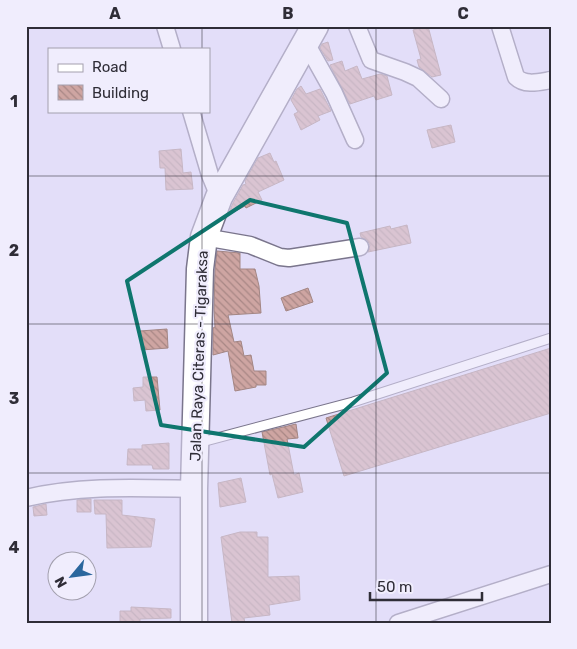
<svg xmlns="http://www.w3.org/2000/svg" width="577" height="649" viewBox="0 0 577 649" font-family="Rubik,sans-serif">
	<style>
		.building { fill: url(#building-back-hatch); stroke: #a38684 }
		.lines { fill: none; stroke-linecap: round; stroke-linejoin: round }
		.service-casing { stroke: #7a758c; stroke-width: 11 }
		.minor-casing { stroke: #7a758c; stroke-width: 19 }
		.primary-casing { stroke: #7a758c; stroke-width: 29 }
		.service { stroke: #fff; stroke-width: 9 }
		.minor { stroke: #fff; stroke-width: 16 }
		.primary { stroke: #fff; stroke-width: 26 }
		.marked { fill: none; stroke: #0f766e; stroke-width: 4; stroke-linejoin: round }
		.grid { fill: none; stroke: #2f2d37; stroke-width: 1; stroke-opacity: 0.55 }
		.labels { text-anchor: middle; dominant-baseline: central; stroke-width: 4.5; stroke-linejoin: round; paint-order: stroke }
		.street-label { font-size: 15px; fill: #2f2d37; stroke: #f0edfd }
		.neatline { fill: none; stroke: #2f2d37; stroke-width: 2 }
		.grid-label { font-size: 16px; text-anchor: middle; font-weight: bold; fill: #2f2d37 }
	</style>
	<defs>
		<pattern id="building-back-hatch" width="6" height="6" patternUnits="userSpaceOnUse" patternTransform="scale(1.25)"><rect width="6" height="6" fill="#cea5a2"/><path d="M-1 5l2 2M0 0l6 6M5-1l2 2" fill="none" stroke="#a88785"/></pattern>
	</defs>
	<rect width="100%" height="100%" fill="#e3def9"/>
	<path class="building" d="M428,26L441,75L432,77L419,67L417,60L421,59L413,30Z
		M328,42L333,60L328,61L320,48L322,44Z
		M342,61L345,71L357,66L362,79L380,74L387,76L392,95L376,100L374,96L350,104L330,65Z
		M301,86L306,94L320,89L331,111L318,116L320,120L301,130L294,114L298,112L291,100L297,89Z
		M451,125L455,142L432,148L427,130Z
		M181,149L183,173L191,172L193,189L166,190L165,168H160L159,151Z
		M270,153L274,162L276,161L284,180L258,192L262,200L246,208L245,206L228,215L233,203L243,185L246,184L245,181L258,158Z
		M407,225L411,243L368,252L370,245L367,240L361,237L360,233L390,226L391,229Z
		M217,251L240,253V269H255L259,286L261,313L228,315L234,342L241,341L244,356L251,355L254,371H266V385H256V387L235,391L228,351L213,355V328L215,327L214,309L215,270Z
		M308,288L313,302L286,311L281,298Z
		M167,329L168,348L141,350L140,331Z
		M551,348V413L344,476L326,418Z
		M143,377H157L160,410L146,411L145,400L134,401L133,388L143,387Z
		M296,424L298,438L287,439L294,475L299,473L303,492L278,498L272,474L270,475L262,432Z
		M169,443V469H153L152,465H127L128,449H142V445Z
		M241,478L246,502L220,507L218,483Z
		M91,499V512H77V500Z
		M94,500H122V515L155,519L151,547L107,548L106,514H95Z
		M46,504L47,515L34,516L33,507Z
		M240,532H257V537H268V577L299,576L300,600L269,605L270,615L244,618L245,623H232L221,537Z
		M131,607L171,609V618L140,619V623H120V611H131Z"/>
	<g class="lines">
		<g class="service-casing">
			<path id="service" d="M198,443L353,402L551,338"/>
		</g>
		<g class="minor-casing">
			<path id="minor" d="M165,26L172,49
				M357,26L371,60L405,72L418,78L441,99
				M500,26L516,77C525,86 539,82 551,80
				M306,43L334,93L355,140
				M191,111L210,175L219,197
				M204,237L250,245L280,257L289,258L360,247
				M26,498C81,485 138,488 194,489
				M398,623L551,574"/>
		</g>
		<g class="primary-casing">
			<path id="primary" d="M194,623V489L200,269L204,237L219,197L315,26"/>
		</g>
		<use href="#service" class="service"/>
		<use href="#minor" class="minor"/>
		<use href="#primary" class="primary"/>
	</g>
	<path d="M0 0H577V649H0ZM250,200L347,223L387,373L304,447L161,425L127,281Z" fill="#e3def9" fill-opacity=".55" fill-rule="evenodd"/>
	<path class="marked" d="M250,200L347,223L387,373L304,447L161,425L127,281Z"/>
	<path class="grid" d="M202,26V49M376,26V623M202,111V623M26,176H551M26,324H551M26,473H551"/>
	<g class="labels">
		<g class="street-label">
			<text transform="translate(199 356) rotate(-88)">Jalan Raya Citeras - Tigaraksa</text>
		</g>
	</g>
	<rect width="577" height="649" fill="none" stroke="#f0edfd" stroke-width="55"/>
	<rect x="48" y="48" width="162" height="65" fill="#f0edfd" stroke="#a3a0ae"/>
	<rect x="58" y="64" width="25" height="8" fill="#ffffff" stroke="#a3a0ae"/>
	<text x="92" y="72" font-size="15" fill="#2f2d37">Road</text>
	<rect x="58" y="85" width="25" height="15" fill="url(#building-back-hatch)" stroke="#a3a0ae"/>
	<text x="92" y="98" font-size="15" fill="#2f2d37">Building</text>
	<g transform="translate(72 576) rotate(241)"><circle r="24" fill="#f0edfd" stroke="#a3a0ae"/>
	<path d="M0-4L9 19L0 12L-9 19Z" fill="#2a669d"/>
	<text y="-8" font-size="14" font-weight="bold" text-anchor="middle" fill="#2f2d37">N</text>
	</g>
	<path d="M370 592v8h112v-8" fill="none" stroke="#2f2d37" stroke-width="2.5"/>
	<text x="377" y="592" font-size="15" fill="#2f2d37" stroke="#f0edfd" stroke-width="4" paint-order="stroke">50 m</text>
	<rect x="28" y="28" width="522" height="594" class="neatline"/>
	<g class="grid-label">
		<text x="115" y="19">A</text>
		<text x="288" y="19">B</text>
		<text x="463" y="19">C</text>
		<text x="14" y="107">1</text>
		<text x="14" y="256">2</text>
		<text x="14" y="404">3</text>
		<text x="14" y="553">4</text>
	</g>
</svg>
